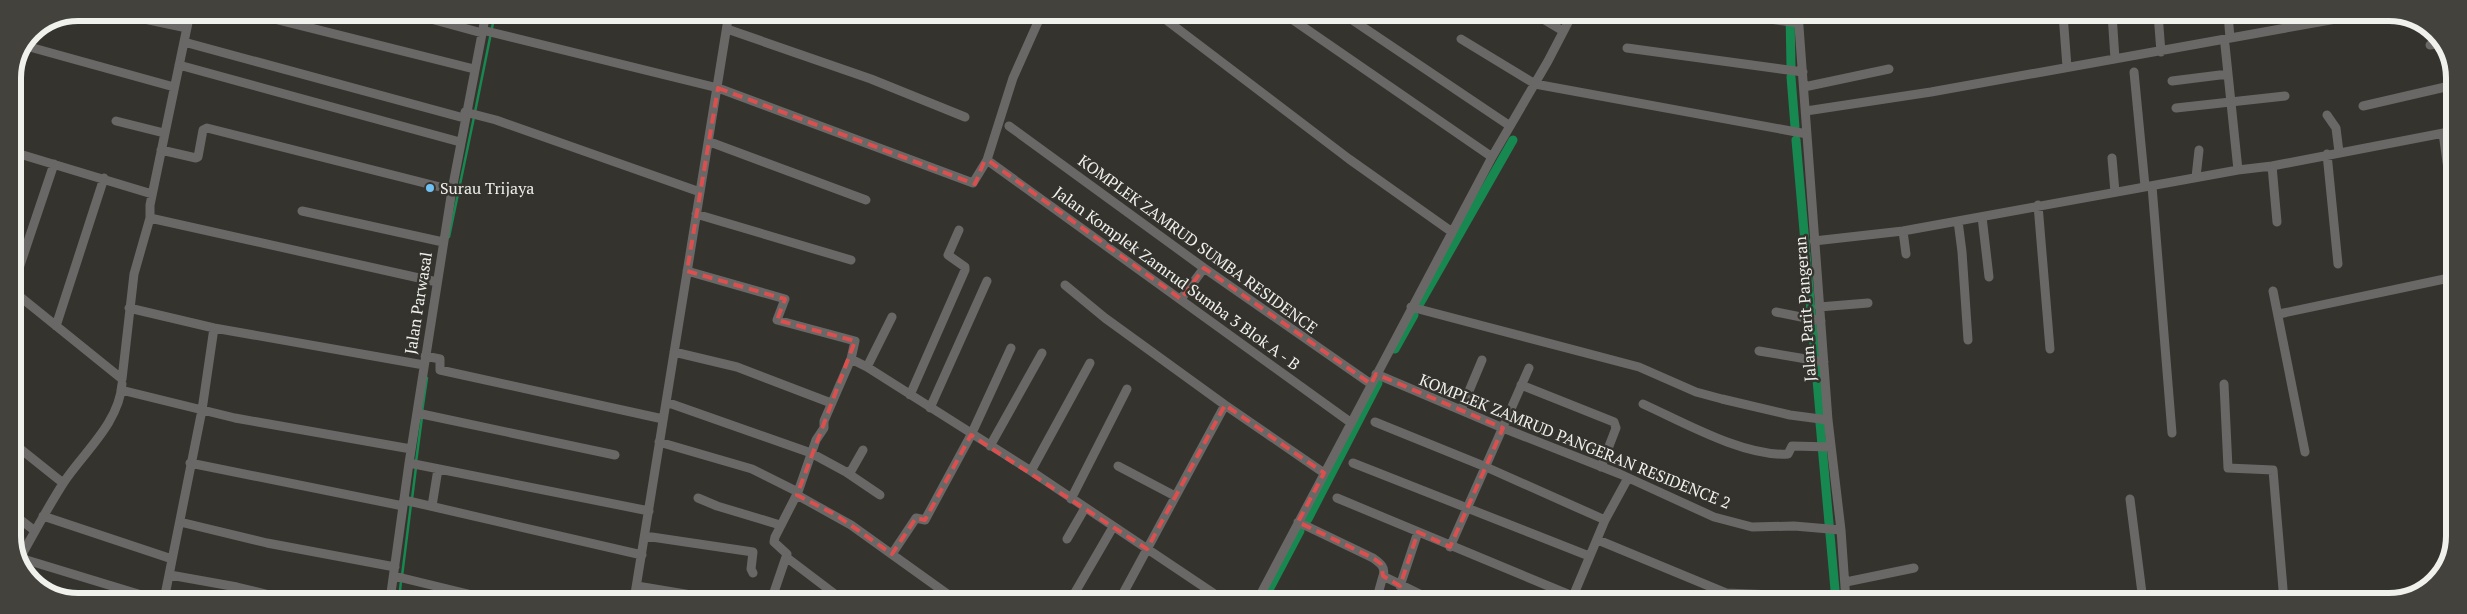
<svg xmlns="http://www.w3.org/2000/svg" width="2467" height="614" viewBox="0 0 2467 614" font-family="'PT Serif',serif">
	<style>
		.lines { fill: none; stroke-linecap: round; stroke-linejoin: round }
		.stream { stroke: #168850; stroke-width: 2.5 }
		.canal { stroke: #168850; stroke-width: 9 }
		.minor { stroke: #6a6866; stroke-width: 9 }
		.marked { fill: none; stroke: #db504f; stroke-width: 4; stroke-dasharray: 10 6; stroke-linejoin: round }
		.poi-dot { fill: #72c1f5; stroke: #34332e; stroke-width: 2 }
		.labels { text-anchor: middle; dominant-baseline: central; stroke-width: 5; stroke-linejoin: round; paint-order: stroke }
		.poi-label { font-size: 16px; fill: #f0f0ec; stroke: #34332e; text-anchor: start }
		.street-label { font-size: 16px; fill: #f0f0ec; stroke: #34332e }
		.rim { fill: none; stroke: #f0f0ec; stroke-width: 6 }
	</style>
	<rect width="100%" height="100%" fill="#34332e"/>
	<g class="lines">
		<path class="stream" d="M475,112L495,13
			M449,237L474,117
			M422,412L427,378
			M416,462L422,417
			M412,499L416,467
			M402,576L411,504
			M399,600L401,581"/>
		<path class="canal" d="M1790,13L1791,67
			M1791,77L1795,127
			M1796,140L1820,414
			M1419,305L1513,140
			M1395,349L1414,315
			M1820,423L1836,601
			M1308,519L1378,383
			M1263,601L1300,531"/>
		<path class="minor" d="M116,13L187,28
			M251,13L474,69
			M409,13L482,33
			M660,13L672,16L679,13
			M1157,13L1349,159L1452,232
			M1283,13L1492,157
			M1342,13L1510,126
			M1533,13L1563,31
			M1727,13L1799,23
			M1798,13L1828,420L1841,530L1846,601
			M2063,14L2067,67
			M2112,14L2115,59
			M2158,14L2161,52
			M2228,14L2230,38
			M727,29L871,79L965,117
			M482,30L718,88L973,183L987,160L1013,78L1042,13
			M1461,39L1535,84L1807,134
			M184,42L464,118
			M2225,45L2238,170
			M2430,45L2441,43
			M26,46L174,87
			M1627,48L1803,72
			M179,65L460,142
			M2134,72L2145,186
			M2172,81L2228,74
			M1804,87L1889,69
			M2363,106L2454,85
			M2176,108L2285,96
			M1806,111L1931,92L2364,14
			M465,112L496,120L700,192
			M2327,115L2336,128L2339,152
			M116,121L164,133
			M1009,126L1204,268L1371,384
			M2443,133L2454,213
			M710,142L866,200
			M161,150L196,158L198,157L203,130L207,128L452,190
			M13,152L152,194
			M2327,154L2338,264
			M2112,158L2115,192
			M987,160L1350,422
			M2272,166L2277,222
			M2196,177L2199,150
			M2152,186L2172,433
			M2038,205L2050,349
			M302,211L443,242
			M696,214L851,260
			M1982,217L1989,277
			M150,218L437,282
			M1958,221L1962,252L1968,340
			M1903,231L1906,254
			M1814,241L1903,231L2238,170L2272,166L2454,131
			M687,271L785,299L777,320L855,341L851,359
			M1065,285L1105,318L1225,405L1119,601
			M13,286L54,164
			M13,291L122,379L134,274L150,218V205L190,13
			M2273,291L2305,452
			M1181,299L1204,268
			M1411,307L1639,367L1696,392L1722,399L1790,415L1828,420
			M1819,307L1868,303
			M129,308L214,328L424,365
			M1776,312L1821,321
			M2279,314L2454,277
			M56,326L104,178
			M1759,351L1824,362
			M674,352L737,367L831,403
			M425,356L440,359V370L663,419
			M867,367L892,317
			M1376,374L1503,428L1620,474L1714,517L1752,527L1794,526L1841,530
			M2224,384L2228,468L2273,470L2284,601
			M1521,385L1614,422L1616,428L1601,467
			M121,390L235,418L411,449
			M910,395L965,270V267L948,255L959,230
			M666,402L811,453L846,472L880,495
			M1643,404C1683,422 1744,457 1788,454L1792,446L1831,447
			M1225,405L1324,473
			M930,408L987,281
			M1461,410L1482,360
			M417,413L615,455
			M1375,422L1486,467L1605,520
			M659,442L752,469L798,492
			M13,443L63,483
			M990,446L1042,353
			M190,463L403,506
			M409,463L649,511
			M1353,463L1589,556
			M1118,466L1175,496
			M1031,471L1090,363
			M846,472L851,471L863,450
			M797,495L851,525L957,601
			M698,498L717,506L780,525
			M1337,498L1570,595L1574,594L1605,520L1628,478
			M1071,499L1127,389
			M2130,499L2143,601
			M404,500L642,555
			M432,506L438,469
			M13,514L35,531
			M43,516L172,559
			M180,522L267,543L395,567
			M1298,522L1373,558C1380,563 1386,567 1383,576L1434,601
			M645,536L753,552L751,569L753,573
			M1067,539L1085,508
			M1598,540L1726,593
			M1450,547L1529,368
			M892,554L916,518L925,520L971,435L1011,348
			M786,557L844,601
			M20,558C34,533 48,507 64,482C84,452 119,423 122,384
			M20,558L158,600
			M170,575L237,587L282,598L281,600
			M394,576L493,600
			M1846,582L1914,568
			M637,586L727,601
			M1400,586L1418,532
			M1571,595L1584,601
			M282,598L293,600
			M164,600L202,410L214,328
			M390,600L409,463L452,190L486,13
			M634,600L729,13
			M771,601L787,554L774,542L775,537L798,492L816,440L824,428V421L851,359L867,367L1031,471L1225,601
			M1070,601L1113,527
			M1257,601L1492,157L1548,61L1573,13
			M1376,601L1383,576
			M1725,601L1726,593L1846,598"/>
	</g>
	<path class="marked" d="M718,88L975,184L984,162L989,161L1181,299L1204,268L1371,384L1376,374L1503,428L1450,547L1418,532L1400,586L1383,576L1381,564L1373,558L1298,522L1324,473L1225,405L1147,549L971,435L925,520L916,518L892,554L836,515L797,495L855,341L777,320L785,299L687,271Z"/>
	<circle class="poi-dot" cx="430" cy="188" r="5"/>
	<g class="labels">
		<g class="poi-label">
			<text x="440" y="188">Surau Trijaya</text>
		</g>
		<g class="street-label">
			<text transform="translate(1198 244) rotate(36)">KOMPLEK ZAMRUD SUMBA RESIDENCE</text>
			<text transform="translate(1177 278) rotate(36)">Jalan Komplek Zamrud Sumba 3 Blok A - B</text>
			<text transform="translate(418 303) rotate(-81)">Jalan Parwasal</text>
			<text transform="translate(1805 309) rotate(-94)">Jalan Parit Pangeran</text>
			<text transform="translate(1575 441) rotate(22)">KOMPLEK ZAMRUD PANGERAN RESIDENCE 2</text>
		</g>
	</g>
	<path d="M0 0H2467V614H0ZM78 21H2389A57 57 0 0 1 2446 78V536A57 57 0 0 1 2389 593H78A57 57 0 0 1 21 536V78A57 57 0 0 1 78 21Z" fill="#43423d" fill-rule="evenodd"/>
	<path class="rim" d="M78 21H2389A57 57 0 0 1 2446 78V536A57 57 0 0 1 2389 593H78A57 57 0 0 1 21 536V78A57 57 0 0 1 78 21Z"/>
</svg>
